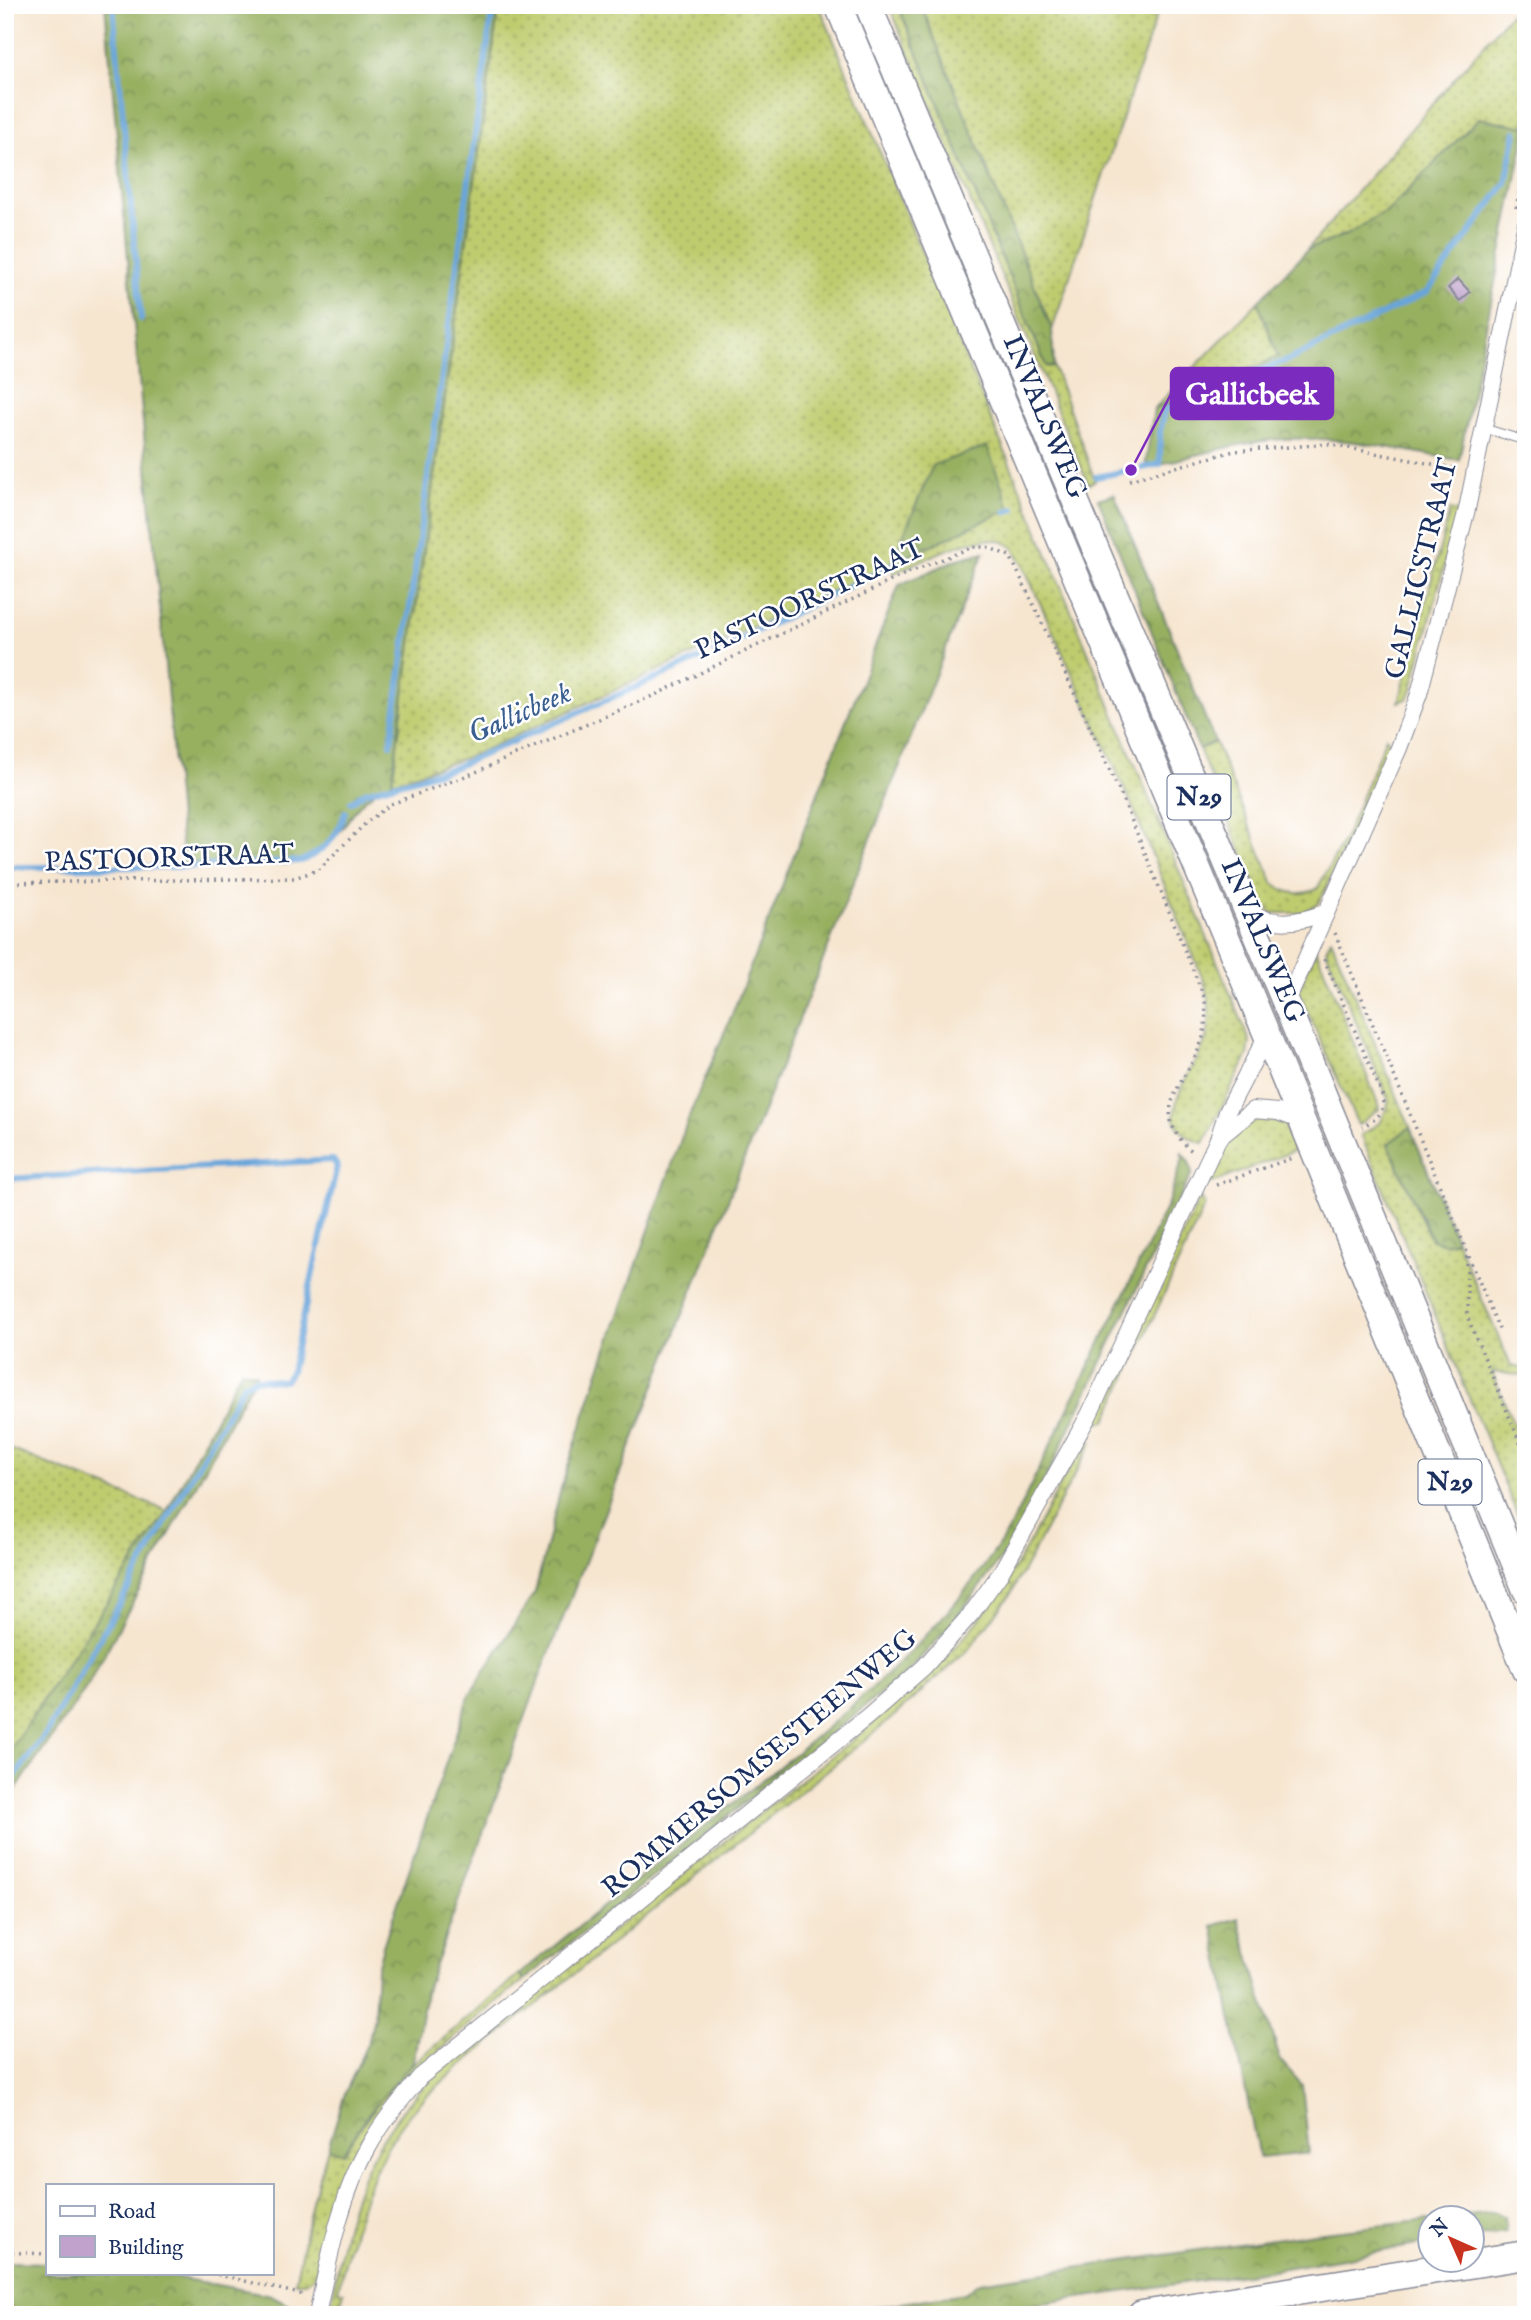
<svg xmlns="http://www.w3.org/2000/svg" width="1531" height="2320" viewBox="0 0 1531 2320" font-family="'IM FELL English',serif">
	<style>
		.grass { fill: url(#grass-dots); stroke: #6d7e66; stroke-width: 2 }
		.forest { fill: url(#forest-crowns); stroke: #597060; stroke-width: 2 }
		.lines { fill: none; stroke-linecap: round; stroke-linejoin: round }
		.stream { stroke: #69a5da; stroke-width: 6 }
		.building { fill: #c0a2cc }
		.service-casing { stroke: #888a96; stroke-width: 10 }
		.minor-casing { stroke: #888a96; stroke-width: 18 }
		.trunk-casing { stroke: #888a96; stroke-width: 29 }
		.motorway-casing { stroke: #888a96; stroke-width: 31 }
		.path { stroke: #888a96; stroke-width: 3.5; stroke-dasharray: 2 5; stroke-linecap: butt }
		.service { stroke: #fff; stroke-width: 8 }
		.minor { stroke: #fff; stroke-width: 16 }
		.trunk { stroke: #fff; stroke-width: 26 }
		.motorway { stroke: #fff; stroke-width: 28 }
		.labels { text-anchor: middle; dominant-baseline: central; stroke-width: 5; stroke-linejoin: round; paint-order: stroke }
		.shield { fill: #fff; stroke: #5f6d8e; stroke-width: 2 }
		.shield-label { font-size: 26px; font-weight: bold; fill: #1b2f5e }
		.street-label { font-size: 28px; fill: #1b2f5e; stroke: #fff }
		.water-label { font-size: 30px; font-style: italic; fill: #3a5e90; stroke: #fff }
		.leader { fill: none; stroke: #7b2cbf; stroke-width: 2.5 }
		.callout-dot { fill: #7b2cbf; stroke: #fff; stroke-width: 2.5 }
		.callout { fill: #7b2cbf; stroke: #7b2cbf; stroke-width: 2.5 }
		.callout-label { font-size: 30px; text-anchor: middle; font-weight: bold; fill: #fff }
	</style>
	<defs>
		<pattern id="grass-dots" width="8" height="8" patternUnits="userSpaceOnUse" patternTransform="scale(1.75)"><rect width="8" height="8" fill="#bfcc6e"/><path d="M2 2h.1M6 6h.1" fill="none" stroke="#9aa65e" stroke-width="1.8" stroke-linecap="round"/></pattern>
		<pattern id="forest-crowns" width="20" height="18" patternUnits="userSpaceOnUse" patternTransform="scale(1.75)"><rect width="20" height="18" fill="#97b061"/><path d="M2 6a3 3 0 1 1 6 0M12 15a3 3 0 1 1 6 0" fill="none" stroke="#7a9053"/></pattern>
	</defs>
	<rect width="100%" height="100%" fill="#fff"/>
	<filter id="ink" filterUnits="userSpaceOnUse"><feTurbulence type="fractalNoise" baseFrequency=".0143" numOctaves="2"/><feDisplacementMap in="SourceGraphic" scale="14" xChannelSelector="R" yChannelSelector="G"/><feConvolveMatrix kernelMatrix="1 2 1 2 8 2 1 2 1" color-interpolation-filters="sRGB"/></filter>
	<filter id="wash" filterUnits="userSpaceOnUse"><feTurbulence type="fractalNoise" baseFrequency=".00686" numOctaves="4" result="noise"/><feDisplacementMap in="SourceGraphic" scale="28" xChannelSelector="R" yChannelSelector="G"/><feGaussianBlur stdDeviation="1.57" result="paint"/><feColorMatrix in="noise" values="0 0 0 0 0 0 0 0 0 0 0 0 0 0 0 0 0 1.4 0 .05"/><feComposite in="paint" operator="in"/></filter>
	<g filter="url(#wash)">
		<rect width="100%" height="100%" fill="#f6e5cf"/>
		<path class="grass" d="M499,5H819L1250,1041L1248,1055L1204,1143C1188,1140 1178,1132 1174,1116C1181,1059 1223,1056 1205,984L1131,803L1021,561C1018,557 1016,550 1012,547C986,524 921,562 894,573L891,564L471,756L392,782Z
			M889,5H898L1046,366L1054,367L1095,481L1088,484Z
			M921,5H1160L1052,330Z
			M1518,5H1526V127L1479,118L1389,210L1348,234L1307,250Z
			M1258,302L1279,357L1154,409Z
			M1450,510L1458,512L1412,690L1407,699L1399,702Z
			M1386,737L1392,746L1319,903L1301,913H1272L1262,903L1199,749L1215,742L1273,883C1286,894 1301,896 1317,889L1345,838Z
			M1331,939L1410,1127L1388,1144L1431,1240L1445,1244L1456,1240L1511,1366L1526,1369V1376L1492,1372L1526,1454V1536L1361,1135L1381,1122L1389,1101L1328,955L1326,950Z
			M1316,949L1377,1101L1379,1109L1358,1125L1301,997L1299,988Z
			M1264,1118L1286,1125L1294,1151L1207,1185C1220,1155 1229,1126 1264,1118Z
			M1200,1198L1205,1205L1106,1421L1100,1422L1096,1417Z
			M1088,1439L1092,1442L1009,1597L967,1651L886,1723L475,2054C448,2077 418,2100 398,2130C366,2177 352,2235 338,2290L344,2292L338,2315H330C345,2213 357,2156 430,2079C538,1991 647,1903 756,1816C829,1758 907,1701 969,1632C1013,1582 1052,1500 1083,1441Z
			M5,1447L167,1511L5,1758Z
			M520,1974L524,1980C456,2036 380,2090 345,2174C332,2207 326,2243 314,2276L306,2282H295L312,2201L328,2148L343,2152L395,2079Z"/>
		<path class="forest" d="M105,5H499L392,782C351,802 356,817 328,844C322,849 313,857 306,860C282,868 213,863 183,863Z
			M898,5H921L1052,330L1054,367L1046,366Z
			M1479,118L1526,127V130L1459,460C1402,451 1341,435 1283,439C1237,442 1190,457 1145,468L1154,409L1278,357L1258,302L1307,250L1348,234L1389,210Z
			M987,446L1010,509L891,564L933,465Z
			M1114,494L1215,742L1199,749L1098,499Z
			M984,552L542,1671L427,1987L413,2062L369,2113L343,2153L328,2148L345,2093L369,2040L374,2017L377,1969L383,1946L469,1696L535,1592L561,1488L598,1374L691,1111L731,1017L899,585L958,559Z
			M1410,1127L1456,1240L1445,1244L1432,1240L1388,1144Z
			M1181,1152L1189,1162L1192,1173L1039,1493L1006,1552L957,1617L909,1671L524,1980L520,1974C592,1915 666,1857 740,1798C840,1718 939,1640 1009,1530L1167,1206L1183,1158Z
			M241,1370L256,1374L88,1685L5,1805V1758L167,1511Z
			M1238,1918L1280,2060L1302,2085L1309,2153L1259,2158L1213,1926Z
			M1495,2212L1504,2217L1506,2232L1472,2237V2218H1440Z
			M1429,2220V2243L1273,2270L961,2315H796L870,2308L965,2293L979,2282L1315,2233Z
			M5,2262L47,2263V2273L158,2274L271,2295L290,2305L293,2315H5Z"/>
		<g class="lines">
			<path class="stream" d="M113,5L141,319
				M1142,468L1160,464V431L1165,410L1194,395L1291,359L1427,292L1506,183L1516,132
				M1096,477L1131,470
				M1006,512L1014,509
				M714,652L895,564
				M391,744L493,5
				M351,802L365,792L453,768L704,657
				M5,867H183L301,861C325,851 338,836 345,812
				M5,1179L333,1160L337,1166L291,1371L285,1381L255,1379L244,1384L45,1735L5,1790"/>
		</g>
		<g id="blocks">
			<path class="building" d="M1458,279L1470,292L1460,301L1448,288Z"/>
		</g>
	</g>
	<g filter="url(#ink)">
		<use href="#blocks" fill-opacity="0" stroke="#888a96" stroke-width="2"/>
		<g class="lines">
			<g class="service-casing">
				<path id="service" d="M1483,428L1526,441"/>
			</g>
			<g class="minor-casing">
				<path id="minor" d="M1248,913C1275,925 1296,924 1324,913
					M1286,1004L1399,748L1419,694L1467,509L1526,223
					M1220,1137L1253,1110L1278,1112L1302,1121
					M317,2315C329,2259 340,2196 369,2146C383,2121 402,2099 420,2077L868,1716L924,1667L971,1614L1000,1574L1089,1415L1218,1139L1227,1112L1267,1035"/>
			</g>
			<g class="trunk-casing">
				<path id="trunk" d="M838,5L1267,1035L1526,1670
					M868,5L1286,1004L1526,1590"/>
			</g>
			<g class="motorway-casing">
				<path id="motorway" d="M1142,2315L1526,2255"/>
			</g>
			<path class="path" d="M1516,208L1526,159
				M1129,480L1234,451L1328,444L1458,469
				M5,883L294,878L318,870L366,823L391,804L471,774L655,695L905,574L973,547H987L1010,556L1030,597L1122,797L1205,999C1206,1012 1206,1025 1203,1037C1189,1084 1143,1109 1193,1152
				M1335,933L1501,1334
				M1324,959L1382,1094C1385,1114 1379,1117 1362,1127
				M1216,1185L1295,1157
				M1467,1256V1316L1526,1457
				M5,2252L47,2254
				M211,2273L304,2295"/>
			<use href="#service" class="service"/>
			<use href="#minor" class="minor"/>
			<use href="#trunk" class="trunk"/>
			<use href="#motorway" class="motorway"/>
		</g>
	</g>
	<g class="labels">
		<g class="shield">
			<rect x="1167.5" y="774.5" width="63" height="45" rx="5"/>
			<rect x="1418.5" y="1459.5" width="63" height="45" rx="5"/>
		</g>
		<g class="shield-label">
			<text x="1199" y="797">N29</text>
			<text x="1450" y="1482">N29</text>
		</g>
		<g class="street-label">
			<text transform="translate(1044 417) rotate(67)">INVALSWEG</text>
			<text transform="translate(1422 569) rotate(-76)">GALLICSTRAAT</text>
			<text transform="translate(810 600) rotate(-25)">PASTOORSTRAAT</text>
			<text transform="translate(169 859) rotate(-2)">PASTOORSTRAAT</text>
			<text transform="translate(1262 941) rotate(67)">INVALSWEG</text>
			<text transform="translate(760 1764) rotate(-40)">ROMMERSOMSESTEENWEG</text>
		</g>
		<g class="water-label">
			<text transform="translate(520 714) rotate(-24)">Gallicbeek</text>
		</g>
	</g>
	<path class="leader" d="M1131 470L1171 394"/>
	<circle class="callout-dot" cx="1131" cy="470" r="7"/>
	<rect class="callout" x="1171" y="368" width="162" height="51" rx="7"/>
	<g class="callout-label">
		<text x="1252" y="404">Gallicbeek</text>
	</g>
	<rect width="1531" height="2320" fill="none" stroke="#fff" stroke-width="28"/>
	<rect x="46" y="2184" width="228" height="91" fill="#ffffff" stroke="#a4acbf" stroke-width="2"/>
	<rect x="60" y="2206" width="35" height="10" fill="#ffffff" stroke="#a4acbf" stroke-width="2"/>
	<text x="108" y="2218" font-size="21" fill="#1b2f5e">Road</text>
	<rect x="60" y="2236" width="35" height="21" fill="#c0a2cc" stroke="#a4acbf" stroke-width="2"/>
	<text x="108" y="2254" font-size="21" fill="#1b2f5e">Building</text>
	<g transform="translate(1451 2239) rotate(315)"><circle r="33" fill="#ffffff" stroke="#a4acbf" stroke-width="2"/>
	<path d="M0-5L12 26L0 18L-12 26Z" fill="#c8321e"/>
	<text y="-10" font-size="19" font-weight="bold" text-anchor="middle" fill="#1b2f5e">N</text>
	</g>
</svg>
